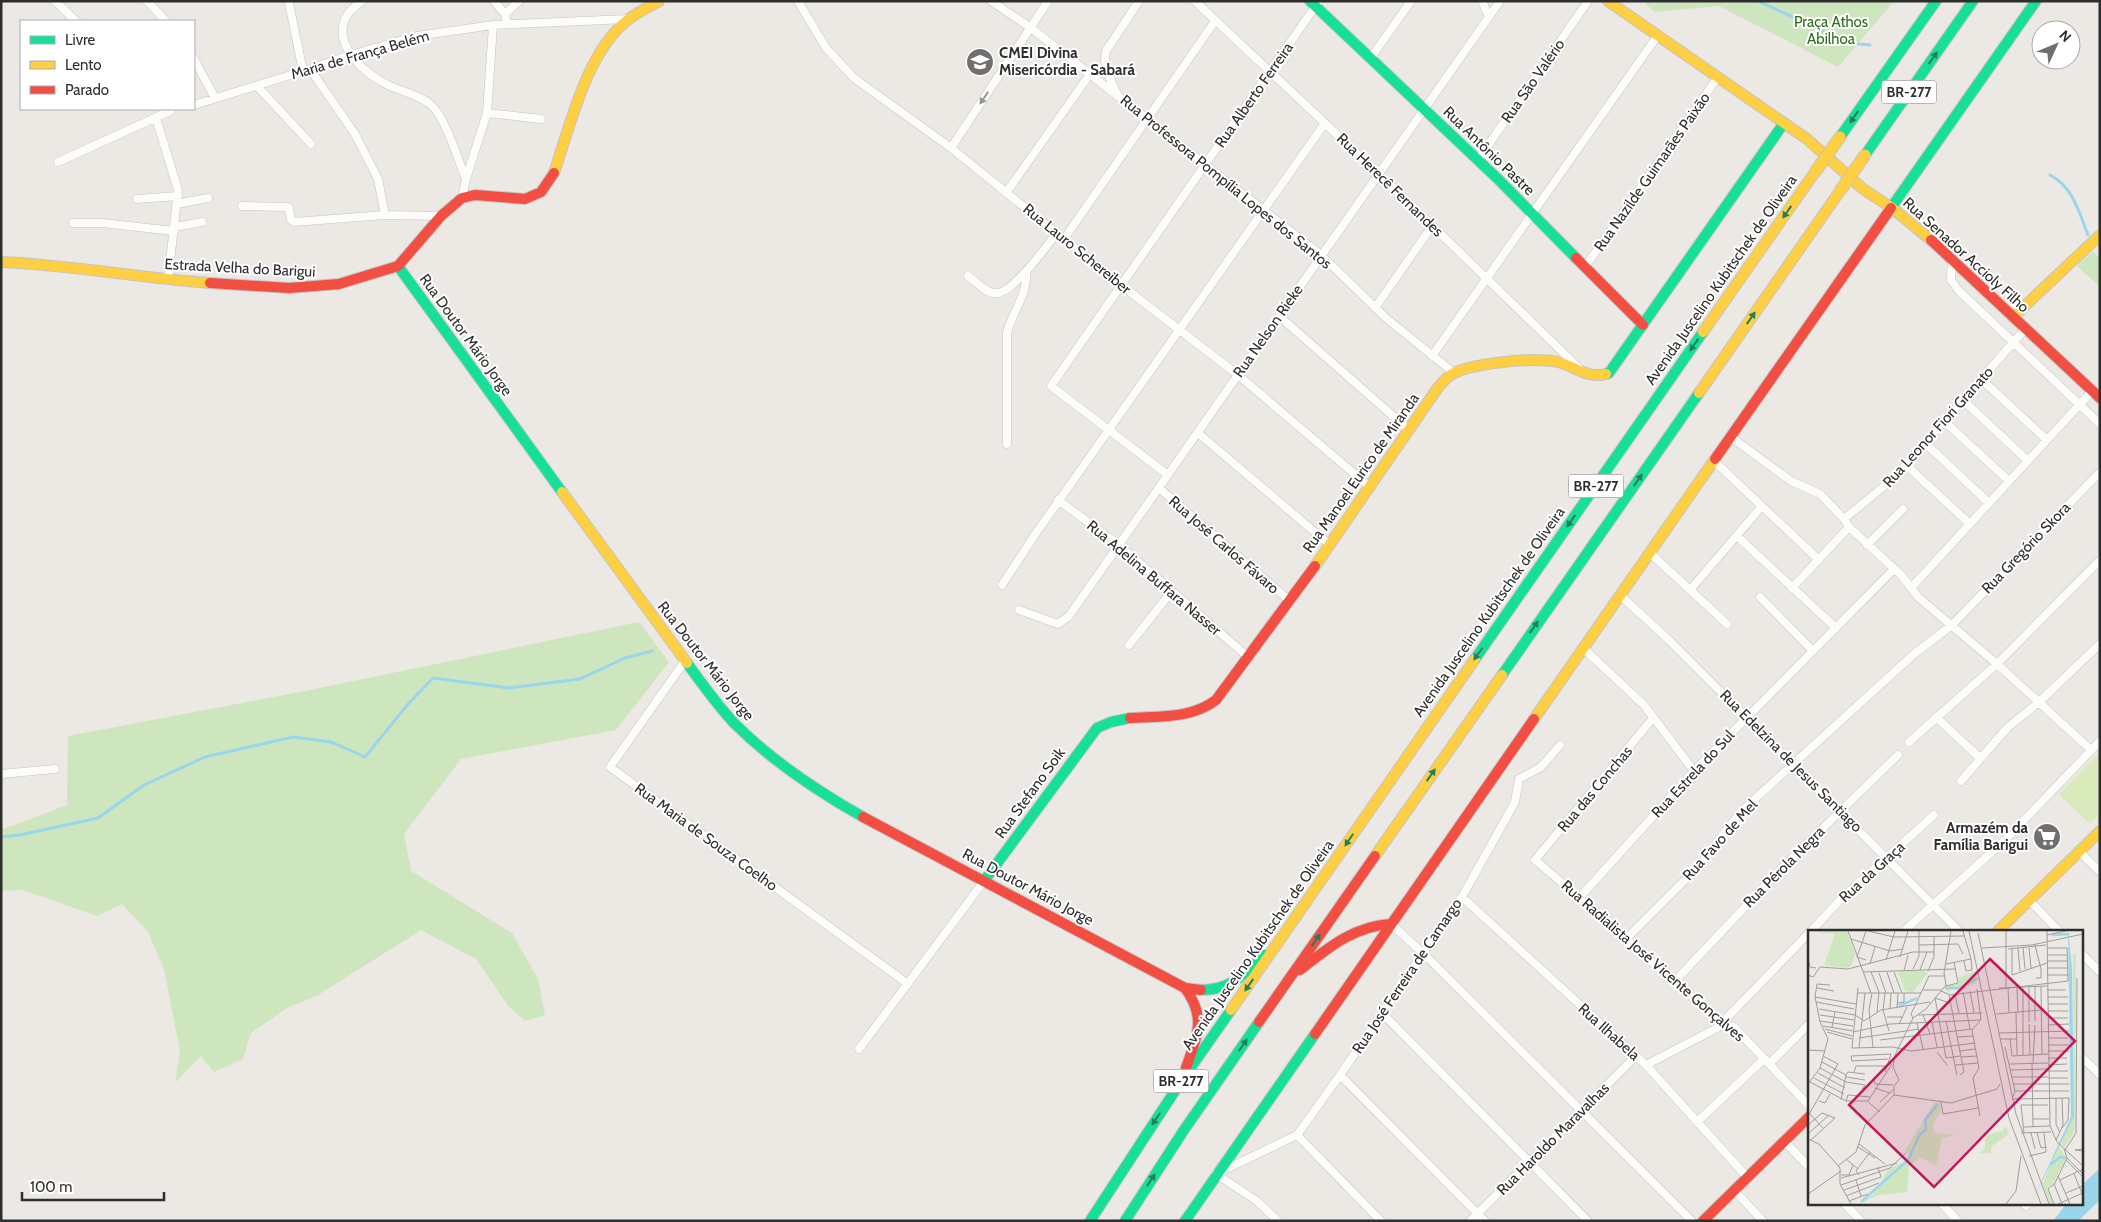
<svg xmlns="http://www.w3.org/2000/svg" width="2101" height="1222" viewBox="0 0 2101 1222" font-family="Cabin,sans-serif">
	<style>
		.green { fill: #cee6be }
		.pitch { fill: #d9eabb }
		.water { fill: #99d6ec }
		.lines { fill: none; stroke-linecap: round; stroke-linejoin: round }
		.stream { stroke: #99d6ec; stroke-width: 3 }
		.street-casing { stroke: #c5c4c5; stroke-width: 9 }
		.fast-casing { stroke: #c5c4c5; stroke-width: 12 }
		.slow-casing { stroke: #c5c4c5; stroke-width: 12 }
		.jam-casing { stroke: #c5c4c5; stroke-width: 12 }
		.street { stroke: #fcfcfb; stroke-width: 8 }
		.fast { stroke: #16e098; stroke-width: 10 }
		.slow { stroke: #ffcf43; stroke-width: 10 }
		.jam { stroke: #f24e42; stroke-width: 10 }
		.slow-bridge-casing { stroke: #c6c5c4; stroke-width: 13; stroke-linecap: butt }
		.slow-bridge { stroke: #ffcf43; stroke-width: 11 }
		.oneway { fill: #237e5e }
		.oneway2 { fill: #959594 }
		.labels { text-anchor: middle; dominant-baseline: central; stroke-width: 4; stroke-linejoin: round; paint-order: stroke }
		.shield { fill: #fff; stroke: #6d6d6d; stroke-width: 1 }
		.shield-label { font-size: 14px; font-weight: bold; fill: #2e2e2e }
		.park-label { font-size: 15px; fill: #2c6e1b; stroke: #fff }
		.poi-label { font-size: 15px; font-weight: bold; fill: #2e2e2e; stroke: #fff; text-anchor: start }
		.street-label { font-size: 15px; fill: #2e2e2e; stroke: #fff }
		.inset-river { fill: none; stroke: #99d6ec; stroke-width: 2.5 }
		.inset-road { fill: none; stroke: #a09e9b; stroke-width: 1 }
		.view { fill: #c2185b; fill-opacity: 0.15; stroke: #c2185b; stroke-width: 2.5 }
		.inset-edge { fill: none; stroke: #2e2e2e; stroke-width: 2.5 }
	</style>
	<rect width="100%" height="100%" fill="#ece8e4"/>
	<path class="green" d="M1642,1H1894L1838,67L1719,6L1655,12Z
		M2093,251L2100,259V287L2077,266Z
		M639,622L669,662L616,730L461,759L404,834L411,871L512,933L538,979L545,1015L525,1021L509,1007L476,959L421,930L318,995L287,1008L251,1033L243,1059L214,1072L201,1056L175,1083L180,1051L164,969L148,932L122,904L97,916L23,890L1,891V830L67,805L68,736L305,691Z"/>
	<path class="pitch" d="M2100,753V813L2090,824L2059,794Z"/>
	<path class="water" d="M2100,1168V1200L2078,1221H2053L2067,1203H2082V1185Z"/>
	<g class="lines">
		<path class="stream" d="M1758,1L1849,43L1870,45
			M2050,175C2073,187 2079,212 2088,235
			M1,837L20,835L98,818L144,785L205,757L293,737L331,742L365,757L409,703L433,678L509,688L580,679L625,658L652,651"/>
		<g class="street-casing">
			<path id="street" d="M55,1L76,21
				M147,1L166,21
				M362,1C357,5 351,9 348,14C329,43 365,74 388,85C402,92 418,94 430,104C445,116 458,160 466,179
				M494,1L505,14
				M798,1L826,48L854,78L951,148L1121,285L1238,375L1370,487
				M991,1L1031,28L1322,256L1386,318L1454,373
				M1195,1L1379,174L1580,369
				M1482,1L1489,17
				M289,3L303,71
				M507,24L505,14L519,1
				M194,59L215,98
				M1370,59L1411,1
				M310,69L355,134L378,179L385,215
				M257,86L311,144
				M1117,94C1111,80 1102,66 1106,51L1139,1
				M194,105L310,69L350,55L417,36L493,25L628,19
				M487,113L541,119
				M156,118L178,190L168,280
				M951,148L1048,1
				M1478,160L1588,1
				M58,162L170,111
				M1006,193L1090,74
				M462,198L466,179L487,113L493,25
				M137,199L178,196
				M177,204L208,198
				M242,206L285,207L289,208L291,220L294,222L385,215L441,216
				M73,223H102L174,231
				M175,227L202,222
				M1064,239L1215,21
				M1952,259L1951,280L1959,291L2100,424
				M1585,267L1718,77
				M968,276C976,281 984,292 994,293C1011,297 1046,246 1057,233
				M1375,308L1432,226
				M1279,316L1409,430
				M1432,356L1658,35
				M1981,379L2047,440
				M1963,400L2028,461
				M1944,421L2009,481
				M1198,433L1330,545
				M1731,437L1791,481L1820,494L1844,519L1849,527L1902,576L1918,597L1997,664L2091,750
				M1925,443L1989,503
				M1007,444V333C1012,312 1028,295 1026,272
				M1714,461L1819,560
				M1906,465L1970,524
				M1168,475L1051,386L1319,1
				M1159,488L1290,601
				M1058,500L1119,545L1248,657
				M1844,519L1894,478L2026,328
				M1737,536L1836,628
				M1867,545L1903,509
				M1649,552L1727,624
				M1002,585L1034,536L1325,123
				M1792,588L1849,527
				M1911,588L2092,391
				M1690,590L1762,506
				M1620,595L1670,641L1959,931
				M1760,597L1813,651
				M1019,610L1058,624L1069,616L1500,1
				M1129,645L1172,591
				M1583,648L1644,705L1694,771
				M685,661L610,767L908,984
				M1936,717L1980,758
				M1653,718L1535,860C1599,913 1659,970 1723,1023L1734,1027L1810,1107
				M1909,742L1997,664L2100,560
				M1,774L55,769
				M1961,781L2008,727L2039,702L2100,644
				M2079,851L2100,872
				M1462,897L1646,1065L1747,1177
				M1580,897L1694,771L1894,569
				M2029,900L2059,931
				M1391,924L1423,953L1692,1221
				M1811,931L1843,897L1934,815
				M1904,931L2004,841L2100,741
				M1626,939L1700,865L1730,825L1746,807L1914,654L1952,625L2100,472
				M2082,954L2100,972
				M1674,982L1783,867L1898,755
				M1382,1013L1588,1221
				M859,1049L984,881
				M2082,1057L2100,1075
				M1769,1064L1810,1023
				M1646,1065L1717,1028L1810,932
				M1340,1075L1485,1221
				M1697,1122L1764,1059
				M1297,1135L1381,1221
				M1784,1141L1810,1168
				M1220,1172L1297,1135L1340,1075L1462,897L1515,802L1519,779L1541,767L1560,745
				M1216,1174L1257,1201L1278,1221
				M1734,1190L1763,1221
				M1844,1203L1861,1221
				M1941,1203L1958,1221
				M2023,1203L2026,1206
				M1470,1221L1636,1056"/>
		</g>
		<g class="fast-casing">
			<path id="fast" d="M1310,1L1499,180L1576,258
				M1840,137L1936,1
				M1865,155L1973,1
				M1891,208L2036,1
				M398,266L562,492
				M1606,374L1609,373L1784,123
				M1475,659L1703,332
				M687,663C702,684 717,705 735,724C772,761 817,791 863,817
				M1502,675L1699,393
				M984,881L1097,728L1111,722L1130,718
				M1201,990C1231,990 1244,974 1265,955
				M1090,1221L1182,1080L1231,1010
				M1125,1221L1184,1130L1259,1022
				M1185,1221L1315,1034"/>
		</g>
		<g class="slow-casing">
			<path id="slow" d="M1608,1L1807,139L1863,189L1892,208L1931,240
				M554,173C570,126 587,50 629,19C638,12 649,7 659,1
				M1,262C71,265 140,278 210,283
				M2013,317L2100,235
				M1703,332L1815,172
				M1699,393L1840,191
				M562,492L687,663
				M1315,566L1437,389C1442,383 1447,376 1454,373C1475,363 1534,357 1558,362C1574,366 1588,379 1606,374
				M1534,719L1715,459
				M1375,856L1502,675
				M1998,931L2100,831
				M1231,1010L1475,659"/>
		</g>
		<g class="jam-casing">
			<path id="jam" d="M1931,240L2100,398
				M1576,258L1643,325
				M210,283L289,288L339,284L398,266L441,216L462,198L475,195L525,199L541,192L554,173
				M1715,459L1891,208
				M1130,718C1160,716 1191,719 1216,700L1315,566
				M863,817L1185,988L1201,990
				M1300,970C1328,948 1354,926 1391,924
				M1185,988C1207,1018 1197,1036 1186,1068
				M1259,1022L1375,856
				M1315,1034L1534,719
				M1703,1221L1810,1116"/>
		</g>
		<use href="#street" class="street"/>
		<use href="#fast" class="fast"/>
		<use href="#slow" class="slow"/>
		<use href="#jam" class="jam"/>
		<g class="slow-bridge-casing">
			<path id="slow-bridge" d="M1815,172L1840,137
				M1840,191L1865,155"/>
		</g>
		<use href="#slow-bridge" class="slow-bridge"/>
	</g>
	<defs><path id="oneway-solid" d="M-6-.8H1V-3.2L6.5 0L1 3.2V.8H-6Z" transform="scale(1.25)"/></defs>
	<g class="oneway">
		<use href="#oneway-solid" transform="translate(1933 58) rotate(-55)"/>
		<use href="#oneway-solid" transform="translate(1854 117) rotate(125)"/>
		<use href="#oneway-solid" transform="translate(1787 212) rotate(125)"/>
		<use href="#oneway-solid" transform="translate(1751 318) rotate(-55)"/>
		<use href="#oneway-solid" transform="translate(1694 345) rotate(125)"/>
		<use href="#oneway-solid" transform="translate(1638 480) rotate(-55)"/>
		<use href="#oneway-solid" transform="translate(1571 521) rotate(125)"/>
		<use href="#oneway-solid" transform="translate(1534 627) rotate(-55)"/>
		<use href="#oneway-solid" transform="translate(1478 654) rotate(125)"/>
		<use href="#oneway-solid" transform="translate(1431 775) rotate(-55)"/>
		<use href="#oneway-solid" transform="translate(1349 840) rotate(124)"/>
		<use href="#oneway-solid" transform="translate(1316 940) rotate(-55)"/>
		<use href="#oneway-solid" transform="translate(1249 985) rotate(125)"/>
		<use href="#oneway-solid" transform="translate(1243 1045) rotate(-55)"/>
		<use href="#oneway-solid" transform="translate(1156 1119) rotate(124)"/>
		<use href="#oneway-solid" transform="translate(1151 1180) rotate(-57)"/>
	</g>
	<use class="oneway2" href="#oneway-solid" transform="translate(984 98) rotate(124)"/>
	<defs>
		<g id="school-disc" transform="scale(1.4375)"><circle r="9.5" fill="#706f6e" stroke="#fff"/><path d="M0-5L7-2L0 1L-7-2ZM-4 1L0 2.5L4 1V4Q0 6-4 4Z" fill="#fff"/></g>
		<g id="supermarket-disc" transform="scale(1.4375)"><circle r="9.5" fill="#706f6e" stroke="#fff"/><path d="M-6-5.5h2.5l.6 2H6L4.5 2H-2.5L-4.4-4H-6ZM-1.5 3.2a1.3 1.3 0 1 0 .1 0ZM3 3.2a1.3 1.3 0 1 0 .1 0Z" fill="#fff"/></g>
	</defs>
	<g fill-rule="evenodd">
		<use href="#school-disc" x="980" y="62"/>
		<use href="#supermarket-disc" x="2047" y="837"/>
	</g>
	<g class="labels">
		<g class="shield">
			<rect x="1881.5" y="80.5" width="55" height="23" rx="4"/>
			<rect x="1568.5" y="474.5" width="55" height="23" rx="4"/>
			<rect x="1153.5" y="1069.5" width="55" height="23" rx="4"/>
		</g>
		<g class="shield-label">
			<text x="1909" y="92">BR-277</text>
			<text x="1596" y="486">BR-277</text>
			<text x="1181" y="1081">BR-277</text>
		</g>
		<g class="park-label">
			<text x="1831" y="22">Praça Athos<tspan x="1831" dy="17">Abilhoa</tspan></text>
		</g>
		<g class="poi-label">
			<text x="999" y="53">CMEI Divina<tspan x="999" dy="17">Misericórdia - Sabará</tspan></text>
			<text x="2028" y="828" text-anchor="end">Armazém da<tspan x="2028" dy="17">Família Barigui</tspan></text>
		</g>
		<g class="street-label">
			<text transform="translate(360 55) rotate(-16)">Maria de França Belém</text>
			<text transform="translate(1533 81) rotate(-55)">Rua São Valério</text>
			<text transform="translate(1254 95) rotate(-55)">Rua Alberto Ferreira</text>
			<text transform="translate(1489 151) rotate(44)">Rua Antônio Pastre</text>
			<text transform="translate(1652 172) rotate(-55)">Rua Nazilde Guimarães Paixão</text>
			<text transform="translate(1226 182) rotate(39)">Rua Professora Pompília Lopes dos Santos</text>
			<text transform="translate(1390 185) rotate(44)">Rua Herecê Fernandes</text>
			<text transform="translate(1077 249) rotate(39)">Rua Lauro Schereiber</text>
			<text transform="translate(1966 255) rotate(42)">Rua Senador Accioly Filho</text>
			<text transform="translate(240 268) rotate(3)">Estrada Velha do Barigui</text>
			<text transform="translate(1721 280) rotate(-55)">Avenida Juscelino Kubitschek de Oliveira</text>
			<text transform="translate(1268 331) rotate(-55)">Rua Nelson Rieke</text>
			<text transform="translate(466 335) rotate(54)">Rua Doutor Mário Jorge</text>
			<text transform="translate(1938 427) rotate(-48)">Rua Leonor Fiori Granato</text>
			<text transform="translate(1361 473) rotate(-55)">Rua Manoel Eurico de Miranda</text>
			<text transform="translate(1224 545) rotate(41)">Rua José Carlos Fávaro</text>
			<text transform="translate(2026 548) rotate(-46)">Rua Gregório Skora</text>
			<text transform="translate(1154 578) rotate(40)">Rua Adelina Buffara Nasser</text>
			<text transform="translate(1489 612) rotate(-55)">Avenida Juscelino Kubitschek de Oliveira</text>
			<text transform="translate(706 661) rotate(52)">Rua Doutor Mário Jorge</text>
			<text transform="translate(1791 761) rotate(45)">Rua Edelzina de Jesus Santiago</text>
			<text transform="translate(1693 774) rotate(-47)">Rua Estrela do Sul</text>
			<text transform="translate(1595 789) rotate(-50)">Rua das Conchas</text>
			<text transform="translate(1030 793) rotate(-54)">Rua Stefano Soik</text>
			<text transform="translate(706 837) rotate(36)">Rua Maria de Souza Coelho</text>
			<text transform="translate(1720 840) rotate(-48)">Rua Favo de Mel</text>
			<text transform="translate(1784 867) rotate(-45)">Rua Pérola Negra</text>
			<text transform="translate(1872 872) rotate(-42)">Rua da Graça</text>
			<text transform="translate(1028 887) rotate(28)">Rua Doutor Mário Jorge</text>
			<text transform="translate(1258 945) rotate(-55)">Avenida Juscelino Kubitschek de Oliveira</text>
			<text transform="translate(1653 961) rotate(41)">Rua Radialista José Vicente Gonçalves</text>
			<text transform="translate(1407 976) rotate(-56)">Rua José Ferreira de Camargo</text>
			<text transform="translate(1609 1032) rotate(42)">Rua Ilhabela</text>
			<text transform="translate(1553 1139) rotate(-45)">Rua Haroldo Maravalhas</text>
		</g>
	</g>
	<g transform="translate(1808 930)">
		<rect width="275" height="275" fill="#ece8e4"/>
		<path d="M0,1H39L47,24L43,36L39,38L16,35L27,4ZM265,24H268L267,190L266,202L257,217L252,214L266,186ZM103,40L120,42L105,62L97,61L90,42ZM168,41L169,52L153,61L143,59L141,63L138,59V56L151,54L150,48ZM127,172L132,173L133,181L125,194L126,203L148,205L134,208L128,236L112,227L101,237L99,262L70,265L51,274L67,263L80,239L99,231L101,224L97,220ZM198,196L201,204L184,216L183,223H171L177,218V205L194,201ZM251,216L258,228L246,252L239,258L246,274H242L234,255Z" fill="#cee6be"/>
		<path d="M260,1L264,37L266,186L223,274L263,187Z" fill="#99d6ec"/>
		<path class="inset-river" d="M244,5L261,4M137,58H151L170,48M91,76L109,68M242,235L252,227L258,228M53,272L100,230L112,204L118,200L117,190L130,174"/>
		<path class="inset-road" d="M40,1L63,63M60,1L86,7L156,6M155,1L163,29M161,1L201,188L233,274M239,1L242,196L249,212L275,236M170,3L208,184L241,274M239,5L258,1M43,9L82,21L95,19M111,15L150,14L155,24M227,15L233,39V48H228M215,17L217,39M174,18L224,15L275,4M210,18L212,41M221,18L223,38M200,19L238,15M204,19V45L239,33M239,25H259M92,27L100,1M0,28L2,37L8,38M58,30L49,27L58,1M78,30L87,1M239,31H259M62,34L67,17M138,34L163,29L164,40L158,41L156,31M239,38H259M105,39L111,26V1M112,40L119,22M96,41L100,25M120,41L126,27V7M55,42L147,39M63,42L71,62L69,82M79,42L86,63M86,42L94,63M71,43L78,63M0,45L5,47L12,37L40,39L105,22H126M239,45H260M138,56L150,53L146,32M198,57V1M227,57V91M233,57L234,124M9,58L26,61M50,58L44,118L85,117L103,121L167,113M191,58L239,56M200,58L201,82M209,58L210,82M215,58V125M169,59L173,90M115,60H133M239,60H258M133,61L142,65L260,51L259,18H239M162,61L166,83M155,62L162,99M49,63H113M64,63L61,80L65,117M77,63L75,80L81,101M147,64L151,83M141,65L156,142L152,145M7,67L48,74M239,67H260M127,68L138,128L152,126M127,68L142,73M8,72L46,79M90,73L96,72V63M240,74H260M89,78L90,63M11,79L47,85L56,91L73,80L122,72M82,79L83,63M240,81H260M208,82L209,125M188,84L233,80M12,85L46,90M110,85L174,83M115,85L122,104M79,87H95M105,88L103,84L121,46H136M240,88H260M12,91L45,96M138,91L149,145M124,92L129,117M221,92V57M109,93L115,119M91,94L99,77M221,94L222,125M240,95L261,94M15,96L45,101M24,97L27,82M17,99L44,106M19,102L44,109M45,102L82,94L173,90M191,103L261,101M149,107L165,106M51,108L111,99M202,108L204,126L240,124M240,108H260M192,109H208M72,110L164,99M240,115H261M197,117L207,161L204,169L261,168L260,190L254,198M51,118L57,63M0,120L17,121M151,121L167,119M240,121H261M129,122L139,135M153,127L169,126M240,128H259M14,132L38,145M224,132L225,197M225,132L227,95M202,134L240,133M147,135L170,133M240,135L259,134M12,138L38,152L57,155L54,159M202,140L240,139M240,141H260M46,142L48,136H77M77,142L83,124L43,126L44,131L80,129M10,143L37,158M38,145L40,142L57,144M38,147L57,150M66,147L67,154L85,155M204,147H240M6,148L36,164M240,148H260M2,152L38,171M0,154L12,138L20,109L12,92L7,67L9,54L22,55M206,154H240M240,154H261M67,158L82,163M207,161H240M240,161H261M86,165L143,173L189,159L192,154M62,167L40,165L38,171H60L84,134M248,168V194L252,203M33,170L38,145M11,171L17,173L22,164M60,172L72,182M72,172L86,159M133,172L135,184L170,178M0,182L16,199M0,186L30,134L15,126M172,186L165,148L171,138L164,100L172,91M225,189H241M0,195L14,183L27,188L3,210M216,197L242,196M213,203L243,202M216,203L213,175H240M223,203L227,219M229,203L233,218L239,217M236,203L238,222M0,204L21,185M0,209L11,214L32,238V254L43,274M248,210L255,195L254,168M51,214L77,234M50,217L67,228M275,219L267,220L275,221M257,220L268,203L269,48M221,226L238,222M259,228L275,244M38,229L50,239M258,230L275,247M30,236L48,222L57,195L86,165V156L91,150L85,137L87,125L105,88L118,79L138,55L136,43L143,1M266,244L274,263M33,245H41L45,235M51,245L48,241L62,222M250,246L262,274M33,248L89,233M48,250L53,266M252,250L275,239M246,254L254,274M33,255L82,238L98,223M36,260L73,247L70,237M258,263L275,256M0,264L33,241M38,266L71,253M41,271L60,264M198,274L208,261L213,226M246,274L240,259L247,253L259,228L256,219M250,274L275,263"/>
		<path class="view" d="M182,29L267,111L126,257L41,175Z"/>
		<rect width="275" height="275" class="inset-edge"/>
	</g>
	<rect width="2101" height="1222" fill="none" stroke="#2e2e2e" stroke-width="5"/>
	<rect x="20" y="20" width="175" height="90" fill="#ffffff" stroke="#ababab"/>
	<rect x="30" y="36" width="25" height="8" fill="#16e098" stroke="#ababab"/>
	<text x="65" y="45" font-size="15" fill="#2e2e2e">Livre</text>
	<rect x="30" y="61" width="25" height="8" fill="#ffcf43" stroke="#ababab"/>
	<text x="65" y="70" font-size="15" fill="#2e2e2e">Lento</text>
	<rect x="30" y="86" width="25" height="8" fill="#f24e42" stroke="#ababab"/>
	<text x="65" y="95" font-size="15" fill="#2e2e2e">Parado</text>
	<g transform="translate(2056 45) rotate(46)"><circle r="24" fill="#ffffff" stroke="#ababab"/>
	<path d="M0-4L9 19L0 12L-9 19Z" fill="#706f6e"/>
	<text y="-8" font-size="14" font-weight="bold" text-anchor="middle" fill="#2e2e2e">N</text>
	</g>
	<path d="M22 1192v8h142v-8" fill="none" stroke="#2e2e2e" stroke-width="2.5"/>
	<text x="30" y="1192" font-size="15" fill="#2e2e2e" stroke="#ffffff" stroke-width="4" paint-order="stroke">100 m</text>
</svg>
